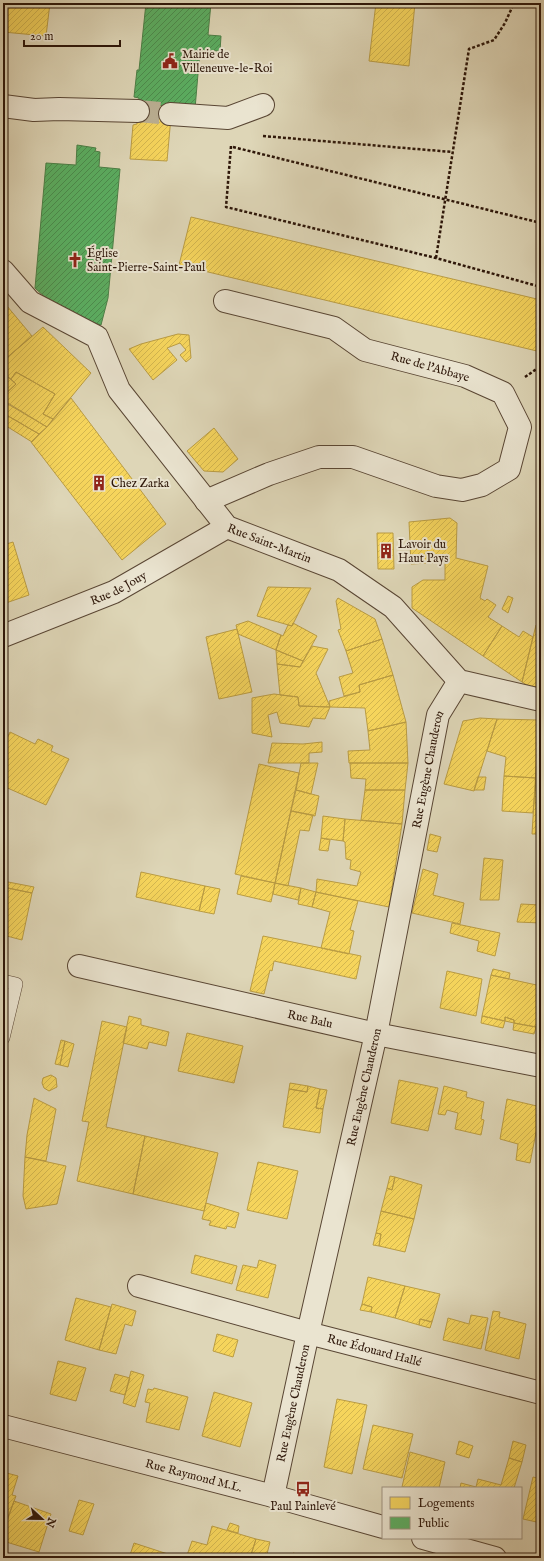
<svg xmlns="http://www.w3.org/2000/svg" width="544" height="1561" viewBox="0 0 544 1561" font-family="'IM FELL English',serif">
	<style>
		.homes { fill: url(#homes-hatch); stroke: #ba9c43 }
		.public { fill: url(#public-hatch); stroke: #4c8047 }
		.lines { fill: none; stroke-linecap: round; stroke-linejoin: round }
		.street-tunnel { stroke: #bbb094; stroke-width: 22; stroke-dasharray: 22 11; stroke-linecap: butt }
		.lane-casing { stroke: #594634; stroke-width: 14 }
		.street-casing { stroke: #594634; stroke-width: 24 }
		.path { stroke: #2d1609; stroke-width: 2.5; stroke-dasharray: 3 2; stroke-linecap: butt }
		.lane { stroke: #eae4d0; stroke-width: 13 }
		.street { stroke: #eae4d0; stroke-width: 22 }
		.labels { text-anchor: middle; dominant-baseline: central; stroke-width: 4; stroke-linejoin: round; paint-order: stroke }
		.poi-label { font-size: 12px; fill: #2d1609; stroke: #eae4d0; text-anchor: start }
		.street-label { font-size: 12px; fill: #2d1609; stroke: #eae4d0 }
	</style>
	<defs>
		<pattern id="homes-hatch" width="6" height="6" patternUnits="userSpaceOnUse"><rect width="6" height="6" fill="#f6d55c"/><path d="M-1 1l2-2M0 6l6-6M5 7l2-2" fill="none" stroke="#d3b64f"/></pattern>
		<pattern id="public-hatch" width="6" height="6" patternUnits="userSpaceOnUse"><rect width="6" height="6" fill="#5aae61"/><path d="M-1 1l2-2M0 6l6-6M5 7l2-2" fill="none" stroke="#4b8d4e"/></pattern>
	</defs>
	<rect width="100%" height="100%" fill="#ded6b7"/>
	<filter id="stains"><feTurbulence type="fractalNoise" baseFrequency=".005" numOctaves="4"/><feColorMatrix values="0 0 0 0 .2 0 0 0 0 .09 0 0 0 0 .02 0 0 0 .5 -.17"/></filter>
	<radialGradient id="worn" r=".72"><stop offset=".6" stop-color="#630" stop-opacity="0"/><stop offset="1" stop-color="#630" stop-opacity=".3"/></radialGradient>
	<path class="homes" d="M3,3H50L46,36L3,32Z
		M376,3H415L409,66L369,61Z
		M138,103L172,106L167,161L130,159L133,125L137,124Z
		M191,217L541,300V352L179,265Z
		M7,306L32,336L3,361V309Z
		M43,327L91,373L53,419L43,414L55,394L16,372L11,379L3,373V361Z
		M178,334L189,335L191,358L186,362L180,355L186,350L180,343L167,348L177,360L153,380L129,349L141,344Z
		M16,372L55,394L43,414L53,419L47,427L3,400V396L16,384L11,379Z
		M3,373L16,384L3,396Z
		M71,398L166,524L122,560L31,442L47,427Z
		M6,403L47,427L39,434L3,413V408Z
		M3,413L39,434L32,442L3,424Z
		M214,428L238,459L223,472L204,471L187,451Z
		M450,518L457,523L456,558L488,566L480,598L485,601L487,599L496,605L488,617L502,626L483,656L412,608V587L423,580H445V562L411,564L409,522Z
		M377,533H393L394,569H378Z
		M13,542L29,595L3,604V545Z
		M268,587L311,588L292,626L257,616Z
		M508,596L513,598L508,613L502,609Z
		M338,598L375,619L382,639L346,651L338,630L341,629L336,601Z
		M248,621L281,635L276,650L238,634L236,625Z
		M293,623L317,636L303,661L276,650L281,635L283,636L288,625L292,626Z
		M536,625L541,626V694L522,682Z
		M502,626L519,637L523,631L533,637L522,682L483,656Z
		M237,629L252,692L219,699L206,637Z
		M382,639L393,675L359,685L360,692L344,696L339,677L353,673L346,651Z
		M312,646L328,649L316,673L330,707L299,706L298,697L280,695L277,664L300,667Z
		M276,650L303,661L300,667L277,664Z
		M393,675L406,722L368,731L365,708L330,707L329,701L360,692L359,685Z
		M274,694L298,697L299,706L330,707L325,719L313,718L309,727L280,723L277,712L268,715L272,737L252,733V698Z
		M480,718L497,719L474,791L444,784L463,721Z
		M497,719L539,720L536,778L504,776L506,757L487,751Z
		M539,720H541V834H532Z
		M406,722L408,763H349L348,751L370,750L368,731Z
		M10,732L35,744L38,739L53,746L51,751L69,759L46,805L3,786V747Z
		M322,742V752L309,753V763H268L272,743L303,744Z
		M301,763H318L311,794L296,790Z
		M350,763H408L405,790H365L366,779L351,778Z
		M259,764L299,773L275,883L235,874Z
		M504,776L536,778L533,813L502,811Z
		M478,777H486L484,790H474Z
		M296,790L319,796L315,816L291,811Z
		M365,790H405L402,824L361,820Z
		M291,811L313,815L309,831L300,830L288,886L275,883Z
		M323,816L345,819L343,841L321,838Z
		M345,819L402,824L389,907L316,892L317,879L357,886L361,872L350,869L351,860L346,859L345,842L343,841Z
		M430,834L441,837L437,852L427,850Z
		M321,838L330,840L328,851L319,850Z
		M484,858L503,860L499,900H480Z
		M423,869L438,874L433,895L464,903L460,924L412,913Z
		M141,872L205,886L199,911L136,897Z
		M241,876L275,883L271,902L237,894Z
		M3,881L34,887L32,893L3,887Z
		M275,883L301,888L298,900L273,894Z
		M205,886L220,889L214,914L199,911Z
		M3,887L32,893L22,940L3,935Z
		M301,888L316,892L312,907L298,904Z
		M316,892L358,901L350,930L354,931L349,954L321,948L330,912L312,907Z
		M521,904L541,905V923L517,922Z
		M452,923L500,933L495,956L477,951L479,941L450,933Z
		M263,936L361,956L356,979L274,961L272,971L270,970L264,994L250,991Z
		M493,969L510,973L509,979L491,975Z
		M447,971L482,979L476,1016L440,1008Z
		M491,975L541,986V1000L536,1027L514,1023V1020L505,1017V1021L482,1016Z
		M129,1016L141,1019V1025L169,1032L166,1046L149,1042L147,1049L123,1043Z
		M482,1016L505,1021L503,1028L481,1023Z
		M505,1017L514,1020V1023L505,1021Z
		M102,1021L127,1027L106,1127L145,1136L133,1194L77,1181L89,1122L82,1121Z
		M514,1023L536,1027L534,1034L513,1030Z
		M187,1033L243,1046L234,1083L178,1071Z
		M61,1040L65,1041L60,1065L55,1064Z
		M65,1041L74,1044L68,1067L60,1065Z
		M51,1075L56,1078L57,1087L49,1091L44,1088L42,1083L43,1078Z
		M399,1080L438,1088L428,1131L391,1123Z
		M290,1083L308,1086L307,1092L289,1089Z
		M308,1086L320,1089L316,1108L323,1109L320,1133L283,1127L289,1089L307,1092Z
		M444,1086L467,1092L466,1097L484,1102L481,1119L484,1120L481,1135L455,1129L458,1113L447,1110L445,1115L438,1114Z
		M320,1089L327,1090L323,1109L316,1108Z
		M34,1098L56,1109L46,1161L25,1157L27,1135Z
		M507,1099L541,1107L530,1163L516,1160L518,1144L500,1139Z
		M145,1136L218,1153L204,1211L133,1194Z
		M25,1157L66,1166L57,1204L26,1209L23,1196Z
		M258,1162L298,1171L287,1219L247,1210Z
		M390,1176L395,1177L392,1190L387,1188Z
		M395,1177L422,1185L414,1219L381,1211L387,1188L392,1190Z
		M206,1203L239,1213L235,1228L227,1226L226,1229L209,1225L211,1221L202,1219Z
		M381,1211L414,1219L405,1252L379,1246L381,1234L376,1233Z
		M376,1233L381,1234L379,1246L373,1245Z
		M541,1249V1265L537,1264Z
		M195,1255L237,1266L232,1284L191,1273Z
		M259,1260L276,1265L268,1298L236,1290L243,1265L257,1268Z
		M368,1277L405,1286L395,1318L371,1312L372,1307L362,1304Z
		M405,1286L440,1294L432,1322L420,1319L419,1325L395,1318Z
		M76,1298L111,1307L99,1350L65,1340Z
		M112,1304L136,1311L132,1326L125,1324L116,1354L99,1350Z
		M362,1304L372,1307L371,1312L360,1310Z
		M493,1311L500,1312L499,1317L526,1324L519,1359L485,1350Z
		M471,1315L488,1318L481,1349L443,1340L448,1318L469,1324Z
		M420,1319L432,1322L430,1328L419,1325Z
		M217,1334L238,1340L233,1357L213,1351Z
		M58,1361L86,1368L76,1401L50,1394Z
		M3,1362L7,1363L3,1380Z
		M131,1371L144,1375L135,1407L123,1403Z
		M115,1374L130,1378L125,1395L110,1391Z
		M154,1388L188,1397L179,1430L146,1422L150,1403L145,1402L148,1389L153,1390Z
		M214,1392L252,1403L240,1447L202,1436Z
		M337,1399L367,1405L352,1474L324,1467Z
		M373,1425L413,1434L402,1478L363,1469Z
		M459,1441L473,1446L469,1458L456,1454Z
		M513,1441L526,1445L522,1462L509,1458Z
		M410,1452L445,1462L439,1488L402,1487Z
		M509,1458L522,1462L514,1488H460L461,1483L476,1487L478,1479L501,1485Z
		M3,1472L18,1476L12,1495L16,1496L8,1517L3,1515Z
		M533,1477L541,1479V1523L523,1519Z
		M79,1500L94,1504L83,1535L69,1531Z
		M14,1501L51,1514L39,1552L3,1541V1533Z
		M230,1523L239,1526L238,1533L227,1530Z
		M212,1526L256,1539L250,1558H186L192,1541L207,1545Z
		M256,1539L270,1542L266,1558H250Z
		M134,1543L180,1558H129Z
		M293,1553L312,1558H291Z"/>
	<path class="public" d="M146,3H211L208,35L221,36L220,51L200,50L195,109L138,103L139,98L134,97L137,70H139Z
		M77,145L96,148L95,151L100,152L99,167L120,169L108,298L101,325L78,317L48,300L35,288L46,163L76,165Z"/>
	<g class="lines">
		<path class="street-tunnel" d="M138,111L170,114"/>
		<g class="lane-casing">
			<path id="lane" d="M3,981L16,984L3,1038"/>
		</g>
		<g class="street-casing">
			<g id="street">
				<path d="M3,106L34,110L59,109L138,111"/>
				<path d="M170,114L228,118L263,105"/>
				<path id="s1" d="M3,271L30,302L97,337L119,390L227,527L339,570L393,607L459,681L541,700"/>
				<path d="M206,501L269,474L319,457H353L436,486L462,490L482,485L509,469L520,427L503,393L465,376L365,350L334,328L225,301"/>
				<path id="s2" d="M3,636L114,592L227,527"/>
				<path id="s3" d="M79,966L376,1034L541,1066"/>
				<path id="s4" d="M139,1286L308,1333L541,1393"/>
				<path id="s5" d="M3,1426L273,1496L383,1527"/>
				<path id="s6" d="M273,1496L308,1333L376,1034L438,715L459,681"/>
				<path d="M423,1538L495,1558"/>
			</g>
		</g>
		<path class="path" d="M263,136L452,152
			M231,146L226,207L436,258L541,287
			M233,147L541,223
			M436,258L469,49L494,40L505,23L514,3
			M525,377L541,366"/>
		<use href="#lane" class="lane"/>
		<use href="#street" class="street"/>
	</g>
	<defs>
		<g id="civic-bare" transform="scale(1.2)"><path d="M-.6-6.5H3V-4.5H.6V-3L4-1V1h2V6H-6V1h2V-1L-.6-3ZM-1.2 2.5V6h2.4V2.5Z" fill="#8f2418" stroke="#eae4d0" stroke-width="2.5" paint-order="stroke"/></g>
		<g id="church-bare" transform="scale(1.2)"><path d="M-1.2-6h2.4v3.5h3.3v2.4h-3.3V6h-2.4V-.1h-3.3v-2.4h3.3Z" fill="#8f2418" stroke="#eae4d0" stroke-width="2.5" paint-order="stroke"/></g>
		<g id="building-bare" transform="scale(1.2)"><path d="M-4-6H4V6H1V3H-1V6H-4ZM-2.5-4.3h1.7v1.8h-1.7ZM.8-4.3h1.7v1.8H.8ZM-2.5-1h1.7V.8h-1.7ZM.8-1h1.7V.8H.8Z" fill="#8f2418" stroke="#eae4d0" stroke-width="2.5" paint-order="stroke"/></g>
		<g id="bus-bare" transform="scale(1.2)"><path d="M-5-6H5V4H4V6H2V4H-2V6H-4V4H-5ZM-3.5-4V0h7V-4ZM-3.5 1.2v1.5H-2V1.2ZM2 1.2v1.5H3.5V1.2Z" fill="#8f2418" stroke="#eae4d0" stroke-width="2.5" paint-order="stroke"/></g>
	</defs>
	<g fill-rule="evenodd">
		<use href="#civic-bare" x="170" y="61"/>
		<use href="#church-bare" x="75" y="260"/>
		<use href="#building-bare" x="99" y="483"/>
		<use href="#building-bare" x="386" y="551"/>
		<use href="#bus-bare" x="303" y="1489"/>
	</g>
	<g class="labels">
		<g class="poi-label">
			<text x="182" y="54">Mairie de<tspan x="182" dy="14">Villeneuve-le-Roi</tspan></text>
			<text x="87" y="253">Église<tspan x="87" dy="14">Saint-Pierre-Saint-Paul</tspan></text>
			<text x="111" y="483">Chez Zarka</text>
			<text x="398" y="544">Lavoir du<tspan x="398" dy="14">Haut Pays</tspan></text>
			<text x="303" y="1506" text-anchor="middle">Paul Painlevé</text>
		</g>
		<g class="street-label">
			<text transform="translate(430 367) rotate(16)">Rue de l'Abbaye</text>
			<text stroke="none"><textPath href="#s1" startOffset="394">Rue Saint-Martin</textPath></text>
			<text stroke="none"><textPath href="#s2" startOffset="125">Rue de Jouy</textPath></text>
			<text stroke="none"><textPath href="#s6" startOffset="743">Rue Eugène Chauderon</textPath></text>
			<text stroke="none"><textPath href="#s3" startOffset="237">Rue Balu</textPath></text>
			<text stroke="none"><textPath href="#s6" startOffset="419">Rue Eugène Chauderon</textPath></text>
			<text stroke="none"><textPath href="#s4" startOffset="244">Rue Édouard Hallé</textPath></text>
			<text stroke="none"><textPath href="#s6" startOffset="95">Rue Eugène Chauderon</textPath></text>
			<text stroke="none"><textPath href="#s5" startOffset="197">Rue Raymond M.L.</textPath></text>
		</g>
	</g>
	<rect width="544" height="1561" fill="none" stroke="#ded6b7" stroke-width="16"/>
	<rect x="4" y="4" width="536" height="1553" fill="none" stroke="#2d1609" stroke-width="2"/>
	<rect x="8" y="8" width="528" height="1545" fill="none" stroke="#2d1609"/>
	<rect x="382" y="1487" width="140" height="52" fill="#eae4d0" stroke="#9e9280"/>
	<rect x="390" y="1497" width="20" height="12" fill="#f6d55c" stroke="#9e9280"/>
	<text x="418" y="1507" font-size="12" fill="#2d1609">Logements</text>
	<rect x="390" y="1517" width="20" height="12" fill="#5aae61" stroke="#9e9280"/>
	<text x="418" y="1527" font-size="12" fill="#2d1609">Public</text>
	<g transform="translate(42 1519) rotate(112)" stroke="#eae4d0" stroke-width="3" paint-order="stroke">
	<path d="M0-3L7 15L0 10L-7 15Z" fill="#2d1609"/>
	<text y="-6" font-size="11" font-weight="bold" text-anchor="middle" fill="#2d1609">N</text>
	</g>
	<path d="M24 40v6h96v-6" fill="none" stroke="#2d1609" stroke-width="2"/>
	<text x="30" y="40" font-size="12" fill="#2d1609" stroke="#eae4d0" stroke-width="3" paint-order="stroke">20 m</text>
	<rect width="100%" height="100%" filter="url(#stains)"/>
	<rect width="100%" height="100%" fill="url(#worn)"/>
</svg>
